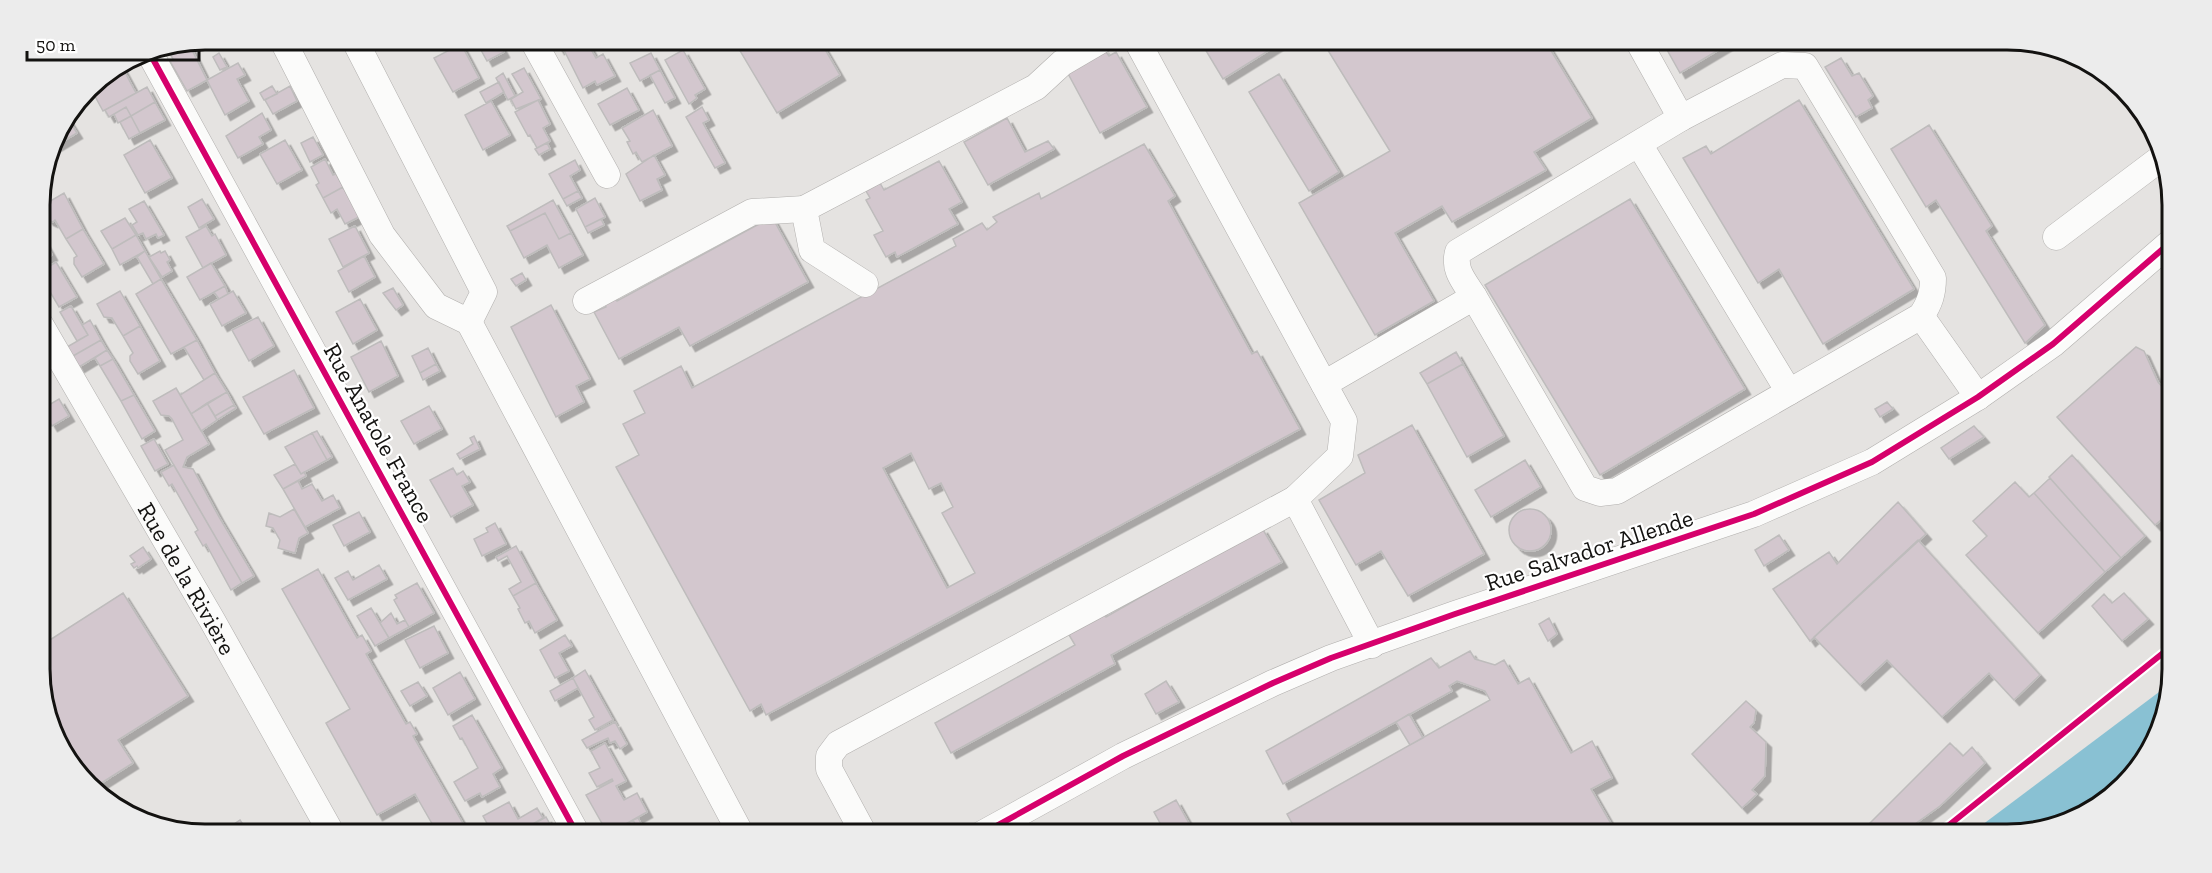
<svg xmlns="http://www.w3.org/2000/svg" width="2212" height="873" viewBox="0 0 2212 873" font-family="'Zilla Slab',serif">
	<style>
		.water { fill: #89c1d3 }
		.building { fill: #d3c7ce; stroke: #bebcbc; stroke-width: 1.5; fill-rule: evenodd; filter: url(#shadow) }
		.lines { fill: none; stroke-linecap: round; stroke-linejoin: round }
		.minor-casing { stroke: #b1afad; stroke-width: 27 }
		.minor { stroke: #fbfbfa; stroke-width: 26 }
		.cycleway-casing { stroke: #fff; stroke-width: 10 }
		.cycleway { stroke: #d6006c; stroke-width: 6 }
		.labels { text-anchor: middle; dominant-baseline: central; stroke-width: 4.5; stroke-linejoin: round; paint-order: stroke }
		.street-label { font-size: 24px; fill: #131210; stroke: #fff }
		.rim { fill: none; stroke: #131210; stroke-width: 3 }
	</style>
	<defs>
		<filter id="shadow"><feDropShadow dx="5.5" dy="5.5" stdDeviation="0" flood-color="#0004"/></filter>
	</defs>
	<rect width="100%" height="100%" fill="#e5e3e1"/>
	<path class="water" d="M2171,683L2164,722L2108,800L2018,834H1970Z"/>
	<path class="building" d="M475,39H491L494,45L499,43L504,52L487,61Z
		M553,39H577L559,49Z
		M585,39L596,58L603,54L615,76L597,85L595,81L583,88L564,50Z
		M733,39H819L840,75L777,113Z
		M1199,39H1287L1223,79Z
		M1321,39H1544L1592,118L1534,152L1546,170L1452,222L1442,206L1395,233L1434,301L1375,335L1299,203L1390,151Z
		M1661,39H1737L1680,73Z
		M188,42L207,80L187,91L170,61L173,59L166,47Z
		M461,44L479,78L453,92L434,58Z
		M1103,48L1109,56L1116,52L1147,107L1100,133L1065,68Z
		M683,50L705,89L695,95L697,98L689,104L665,60Z
		M219,53L227,67L220,70L213,57Z
		M651,53L660,70L640,81L630,63Z
		M1841,58L1852,76L1859,73L1873,96L1868,100L1872,108L1856,117L1825,67Z
		M238,63L245,75L237,79L249,101L225,115L207,80Z
		M121,65L136,93L103,111L90,87L95,80Z
		M524,68L541,99L516,109L511,99L523,92L512,74Z
		M660,70L675,98L665,103L650,75Z
		M503,73L515,96L508,100L496,78Z
		M1279,74L1339,172L1309,191L1249,92Z
		M499,82L504,92L486,103L480,92Z
		M272,86L277,94L264,100L260,93Z
		M290,86L297,101L273,114L265,100Z
		M147,87L155,102L131,116L126,107L109,117L105,110Z
		M627,88L639,110L610,125L598,104Z
		M538,100L550,124L543,128L550,141L537,148L530,135L528,136L515,112Z
		M1799,100L1914,289L1823,344L1779,269L1758,283L1683,158L1706,146L1711,154Z
		M491,101L510,135L483,150L465,115Z
		M155,102L165,120L140,133L131,116Z
		M126,107L131,116L118,123L114,114Z
		M702,107L709,120L703,123L725,163L715,168L686,117Z
		M653,110L672,146L642,162L636,152L633,154L627,142L630,141L622,128Z
		M262,113L271,130L259,137L263,144L238,158L226,136Z
		M131,116L140,133L129,139L120,122Z
		M67,117L77,133L52,148L56,132Z
		M1007,118L1025,152L1048,141L1054,149L988,185L964,142Z
		M1929,125L1992,226L1986,231L2045,325L2025,343L1936,200L1926,207L1891,149Z
		M313,137L323,155L310,162L301,143Z
		M150,140L172,178L145,193L124,155Z
		M285,140L302,170L277,184L260,154Z
		M547,143L550,149L539,155L535,149Z
		M1144,144L1175,196L1168,201L1252,354L1257,351L1300,429L766,715L761,704L750,711L616,467L639,455L623,424L645,413L634,391L681,366L692,388L956,246L953,239L982,223L987,230L997,222L993,217L1039,193L1041,199ZM911,453L929,489L941,483L953,507L942,513L975,573L947,588L883,468Z
		M654,155L665,175L657,179L662,190L640,201L626,174Z
		M325,159L333,175L336,174L343,187L323,198L316,185L319,183L311,167Z
		M575,160L580,170L570,176L578,191L563,199L549,174Z
		M939,161L962,202L949,209L958,224L897,257L895,252L886,257L874,235L883,231L866,200L870,198L866,191L880,183L884,190Z
		M343,187L359,217L345,224L337,209L331,213L323,198Z
		M578,191L582,198L567,206L563,199Z
		M64,193L83,229L66,239L55,220L53,222L48,220L40,207Z
		M595,198L605,217L585,227L576,209Z
		M202,199L214,219L199,228L188,207Z
		M1630,199L1745,389L1600,475L1485,285Z
		M553,200L571,233L559,239L545,213L510,231L507,226Z
		M144,201L164,235L158,238L156,234L146,239L143,233L138,235L132,225L137,222L129,209Z
		M545,213L559,239L571,233L583,255L559,268L547,245L524,258L510,231Z
		M772,217L808,282L690,346L679,327L619,359L594,312L606,307L602,300L613,294L617,301Z
		M125,218L136,235L112,249L101,231Z
		M601,219L604,225L588,233L585,227Z
		M206,226L212,236L215,234L226,255L203,268L186,237Z
		M355,226L369,253L343,267L329,239Z
		M83,229L104,264L82,277L74,264V258L77,256L66,239Z
		M40,233L52,255L40,262Z
		M136,235L145,251L120,265L112,249Z
		M145,251L161,279L153,284L137,257Z
		M160,251L161,253L165,251L170,260L167,262L172,271L162,277L149,257Z
		M364,256L375,277L349,292L338,271Z
		M56,262L77,297L59,307L40,275V272Z
		M211,263L225,286L200,300L187,277Z
		M522,273L526,280L516,286L511,279Z
		M161,279L197,340L171,354L136,294Z
		M225,286L228,294L219,299L214,292Z
		M393,288L403,305L396,310L383,293Z
		M120,291L140,326L123,336L112,318L104,317L97,304Z
		M233,291L246,313L222,326L210,304Z
		M360,299L377,330L353,344L336,312Z
		M551,305L590,379L576,386L584,402L556,417L511,327Z
		M71,306L88,335L77,341L60,312Z
		M258,317L274,346L249,361L232,330Z
		M90,320L101,340L73,356L67,347L88,335L82,325Z
		M140,326L160,361L138,374L130,361V356L133,353L123,336Z
		M101,340L107,350L79,367L73,356Z
		M197,340L215,373L204,380L184,347Z
		M381,341L398,376L369,392L351,357Z
		M2136,347L2144,351L2158,382L2172,398L2173,510L2155,525L2057,417Z
		M428,348L436,364L420,373L412,356Z
		M107,350L113,359L100,366L95,358Z
		M1456,352L1463,364L1427,384L1420,373Z
		M113,359L134,395L121,401L100,366Z
		M436,364L440,371L423,380L420,373Z
		M1463,364L1504,436L1467,457L1427,384Z
		M294,370L314,408L264,434L243,397Z
		M215,373L227,392L191,414L180,395Z
		M176,388L209,444L187,457L183,467L193,469L219,517L254,576L242,583L165,450L183,440L172,419L169,416L161,415L153,401Z
		M227,392L234,405L215,416L207,403Z
		M134,395L155,431L142,439L121,401Z
		M59,399L69,416L52,426L42,409Z
		M1887,402L1893,409L1880,417L1875,409Z
		M207,403L217,420L201,431L191,414Z
		M234,405L236,408L217,420L215,416Z
		M429,406L442,429L414,444L401,421Z
		M1412,425L1484,554L1408,596L1381,551L1356,565L1319,500L1365,473L1358,455Z
		M1974,426L1984,437L1949,459L1941,448Z
		M317,431L332,457L327,460L312,433Z
		M312,433L327,460L301,474L285,447Z
		M474,436L480,449L460,459L457,454L473,444L470,438Z
		M154,439L168,464L155,471L141,446Z
		M2072,455L2145,536L2121,558L2049,477Z
		M1525,460L1541,487L1491,517L1475,490Z
		M295,464L301,474L304,472L306,476L283,489L274,475Z
		M174,465L242,583L231,590L206,544L203,546L195,532L198,530L172,484L169,486L161,472Z
		M453,468L457,475L463,471L470,482L462,486L473,505L451,517L430,480Z
		M2050,478L2121,558L2105,572L2034,493Z
		M298,481L302,489L312,484L322,501L333,495L340,508L305,527L283,489Z
		M2015,482L2029,497L2034,493L2105,572L2038,633L1966,555L1987,536L1973,521Z
		M1898,502L1926,534L1810,641L1773,589L1829,552L1837,564Z
		M1509 530a21 21 0 1 1 42 0a21 21 0 1 1-42 0Z
		M294,509L308,533L299,538L295,553L278,548L280,540L273,528L266,526L269,513L280,517Z
		M359,512L370,532L344,546L333,525Z
		M495,523L506,544L482,556L474,539L488,532L486,528Z
		M1262,528L1282,562L1111,655L1115,664L951,753L935,723L1075,645L1065,628L1100,607L1106,617Z
		M1779,535L1789,550L1764,566L1755,550Z
		M1918,540L2040,675L2014,700L1989,673L1942,717L1887,660L1860,685L1814,637Z
		M516,546L536,583L513,596L509,589L521,582L507,556L498,561L496,557Z
		M143,547L151,559L138,568L137,566L134,568L131,564L135,562L130,556Z
		M379,565L387,579L348,600L335,578L348,571L353,580Z
		M318,569L357,638L362,635L371,651L366,654L406,724L410,722L417,734L413,736L469,834H438L415,794L377,815L326,723L350,709L282,589Z
		M417,583L434,613L409,627L394,600L397,598L395,595Z
		M536,583L557,620L535,633L529,621L525,623L518,609L520,608L513,596Z
		M123,593L188,696L118,740L133,763L95,787L80,777L42,701V645Z
		M2124,593L2148,619L2122,641L2092,606L2104,594L2112,603Z
		M371,608L389,638L375,646L357,616Z
		M391,613L397,624L405,620L409,627L389,638L380,623Z
		M1549,618L1557,634L1548,641L1539,624Z
		M434,626L448,653L420,668L405,640Z
		M565,635L572,646L559,653L569,671L555,678L540,650Z
		M1470,651L1475,659L1495,665L1504,660L1518,684L1529,678L1571,753L1592,741L1612,778L1591,789L1617,834H1298L1287,814L1490,700L1485,691L1457,681L1449,686L1452,691L1283,784L1266,751L1431,658L1439,668Z
		M585,670L613,720L595,730L589,720L594,717L573,678Z
		M460,672L475,699L448,715L433,688Z
		M573,678L578,688L555,701L550,691Z
		M1166,681L1179,702L1156,714L1145,694Z
		M418,682L427,696L410,706L401,691Z
		M1746,701L1756,710L1754,723L1750,727L1766,742L1765,776L1752,790L1757,794L1742,808L1692,754Z
		M1409,714L1423,738L1410,745L1396,722Z
		M472,715L502,768L493,774L500,787L482,797L480,793L465,801L454,782L478,768L462,738L460,739L453,726Z
		M615,722L627,744L620,749L615,741L610,743L608,738L587,748L582,740Z
		M605,743L626,781L616,786L624,800L637,793L647,812L608,834L586,795L613,781L612,779L597,787L589,773L600,768L591,751Z
		M1950,743L1963,756L1972,747L1985,763L1940,806L1901,834H1859Z
		M1176,800L1195,834H1166L1154,812Z
		M509,802L518,819L537,808L543,818L516,834H493L483,816Z
		M546,817L551,826L538,834H516Z
		M638,818L647,834H641L633,820Z
		M240,820L249,834H219Z
		M633,820L641,834H608Z"/>
	<g class="lines">
		<g class="minor-casing">
			<g id="minor">
				<path d="M282,39L382,235L436,306L469,322L741,834"/>
				<path d="M354,39L484,292L469,322"/>
				<path d="M532,39L607,175"/>
				<path d="M1136,39L1344,421L1340,456L1295,499L1372,645"/>
				<path d="M148,50L577,834"/>
				<path d="M1639,144L1789,392"/>
				<path d="M2056,237L2161,158"/>
				<path d="M865,284L812,250L804,209L1036,87L1062,63L1103,39"/>
				<path d="M1474,297L1585,488L1600,493L1617,491L1921,316C1930,303 1933,293 1933,278L1805,66L1782,65L1681,118"/>
				<path d="M586,301L752,212L804,209"/>
				<path d="M1921,316L1978,397"/>
				<path id="s1" d="M40,324L212,620L332,834"/>
				<path d="M1324,384L1474,297C1464,281 1453,270 1458,252L1681,118L1637,39"/>
				<path d="M864,834L829,769V756L838,744L1295,499"/>
				<path d="M982,834L1123,756L1273,683L1331,658L1455,614L1754,514L1872,462L1978,397L2053,344L2172,241"/>
			</g>
		</g>
		<use href="#minor" class="minor"/>
		<g class="cycleway-casing">
			<path id="cycleway" d="M148,50L577,834
				M982,834L1123,756L1273,683L1331,658L1455,614L1754,514L1872,462L1978,397L2053,344L2172,241
				M1938,834L2173,645"/>
		</g>
		<use href="#cycleway" class="cycleway"/>
	</g>
	<g class="labels">
		<g class="street-label">
			<text transform="translate(379 433) rotate(61)">Rue Anatole France</text>
			<text transform="translate(1589 550) rotate(-18)">Rue Salvador Allende</text>
			<text stroke="none"><textPath href="#s1" startOffset="294">Rue de la Rivière</textPath></text>
		</g>
	</g>
	<path d="M0 0H2212V873H0ZM205 50H2007A155 155 0 0 1 2162 205V669A155 155 0 0 1 2007 824H205A155 155 0 0 1 50 669V205A155 155 0 0 1 205 50Z" fill="#ececec" fill-rule="evenodd"/>
	<path class="rim" d="M205 50H2007A155 155 0 0 1 2162 205V669A155 155 0 0 1 2007 824H205A155 155 0 0 1 50 669V205A155 155 0 0 1 205 50Z"/>
	<path d="M27 51v9h172v-9" fill="none" stroke="#131210" stroke-width="3"/>
	<text x="36" y="51" font-size="18" fill="#131210" stroke="#ffffff" stroke-width="4.5" paint-order="stroke">50 m</text>
</svg>
